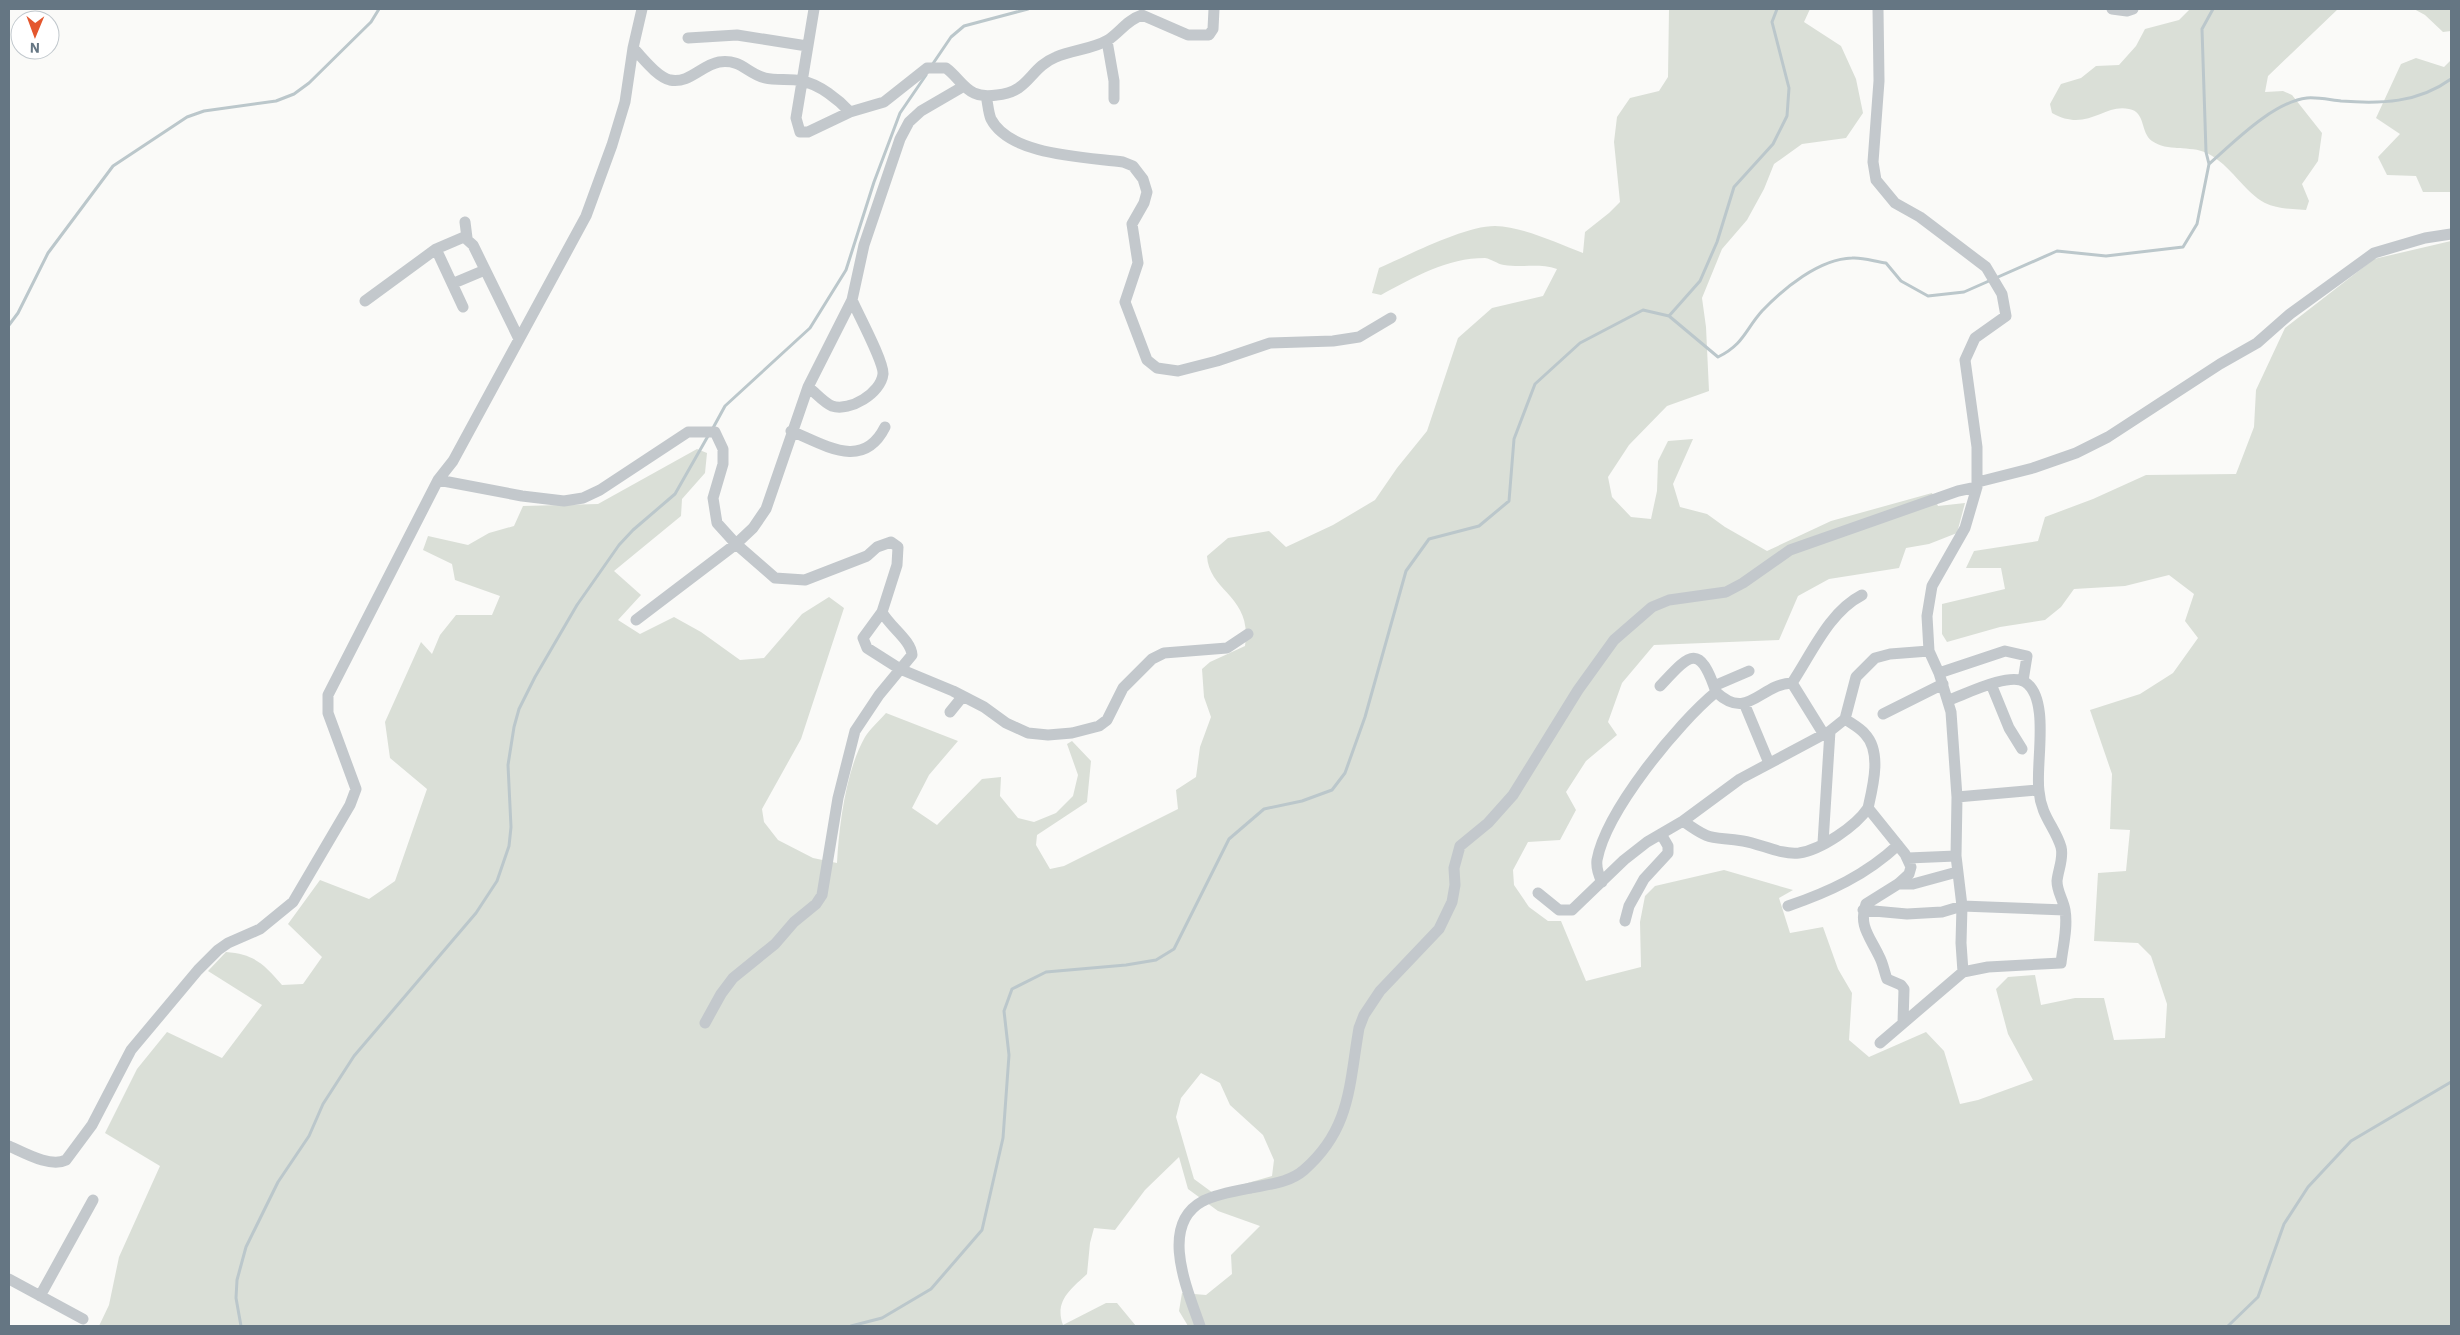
<svg xmlns="http://www.w3.org/2000/svg" width="2460" height="1335" viewBox="0 0 2460 1335" font-family="'IBM Plex Sans',sans-serif">
	<style>
		.green { fill: #dadfd7; fill-rule: evenodd }
		.lines { fill: none; stroke-linecap: round; stroke-linejoin: round }
		.stream { stroke: #bbc7cb; stroke-width: 3 }
		.minor { stroke: #c3c8cc; stroke-width: 11 }
	</style>
	<rect width="100%" height="100%" fill="#fafaf8"/>
	<path class="green" d="M1669,9H1810L1804,22L1841,46L1856,79L1863,113L1846,138L1802,144L1774,164L1764,189L1747,220L1722,249L1702,298L1706,327L1709,391L1667,406L1629,445L1608,477L1612,497L1631,517L1651,519L1657,491L1658,461L1668,441L1693,439L1673,484L1680,507L1707,514L1725,527L1767,551L1831,521L1932,493L1938,506L1965,503L1957,533L1929,544L1906,548L1899,568L1829,579L1798,596L1779,640L1654,645L1622,683L1608,722L1617,735L1586,761L1566,792L1576,810L1560,840L1528,842L1513,870L1514,885L1529,907L1548,921H1561L1586,981L1641,967L1640,922L1645,896L1655,886L1724,870L1793,890L1779,898L1790,933L1823,927L1838,969L1852,993L1849,1040L1869,1057L1926,1032L1944,1051L1960,1104L1978,1100L2033,1080L2008,1034L1996,989L2008,977L2035,975L2041,1005L2075,998H2104L2114,1040L2165,1038L2167,1004L2151,956L2138,943L2094,941L2098,873L2126,871L2130,830L2110,829L2112,774L2090,710L2140,694L2173,673L2198,638L2185,621L2194,594L2169,575L2125,586L2074,589L2061,607L2045,620L2000,627L1947,642L1942,634V604L2005,589L2001,568H1966L1974,551L2038,541L2045,517L2093,499L2146,475L2236,474L2254,427L2256,390L2285,328L2374,259L2451,241V1326H1188L1179,1311L1182,1293L1206,1295L1232,1274L1231,1255L1260,1226L1218,1211L1188,1189L1179,1157L1145,1190L1115,1230L1094,1228L1090,1243L1087,1274C1071,1289 1054,1301 1063,1325L1106,1303H1117L1136,1326H99L109,1305L119,1257L160,1166L105,1133L137,1069L167,1032L222,1058L262,1005L208,971L226,952C254,954 264,964 282,985L303,984L322,957L288,924L320,880L369,899L395,881L427,789L390,758L385,722L421,642L432,654L440,635L456,615H492L500,596L455,580L452,564L423,550L428,536L468,545L489,533L514,526L523,506L598,504L697,449L707,453L705,473L682,499L681,516L614,571L641,595L618,620L640,634L674,617L701,632L740,660L764,658L802,614L829,597L844,608L801,739L762,809L764,822L778,840L813,858L837,863C839,825 846,770 865,737C870,729 879,721 886,713L958,741L929,775L912,808L937,825L982,779L1001,777L1000,796L1018,818L1034,822L1056,813L1073,796L1078,775L1067,744L1072,741L1091,761L1087,802L1037,835L1036,845L1050,869L1064,866L1178,809L1176,790L1196,777L1200,747L1211,717L1204,697L1202,669L1210,662L1245,646C1253,596 1209,592 1207,556L1228,538L1269,531L1286,547L1333,525L1375,500L1397,468L1427,431L1458,338L1492,308L1543,296L1557,269C1539,263 1522,268 1504,265C1497,264 1492,259 1485,258C1447,258 1414,277 1381,295L1372,293L1379,268C1409,255 1464,226 1495,226C1524,227 1556,243 1583,253L1585,232L1609,213L1620,202L1614,142L1617,117L1630,98L1659,91L1668,77ZM1201,1073L1220,1083L1230,1105L1263,1135L1274,1160L1272,1176L1213,1193L1194,1179L1176,1117L1181,1098Z
		M2190,9H2338L2268,76L2265,92L2283,91L2292,95L2322,133L2318,161L2302,184L2309,201L2306,210C2292,209 2277,209 2265,203C2244,192 2231,165 2207,153C2190,145 2167,152 2152,141C2140,132 2146,112 2129,109C2104,103 2087,133 2052,113L2050,104L2061,84L2081,78L2096,66L2119,65L2136,46L2145,29L2179,20Z
		M2414,9H2451V31L2443,32L2425,15Z
		M2416,58L2444,67L2451,60V192H2423L2416,176L2387,175L2378,157L2400,134L2376,118L2401,64Z"/>
	<g class="lines">
		<path class="stream" d="M932,65L951,37L964,26L1028,9
			M2209,164C2234,142 2273,102 2307,98C2317,97 2331,100 2341,101C2381,104 2418,103 2451,79
			M1669,316L1700,281L1717,242L1734,187L1773,144L1787,116L1789,88L1772,22L1777,9
			M9,325L18,313L48,253L113,166L187,117L204,111L276,101L294,94L309,83L371,22L379,9
			M713,428L725,406L810,328L846,270L874,182L900,113L926,75
			M241,1326L236,1298L237,1280L246,1247L278,1182L309,1136L323,1104L354,1056L476,913L497,881L509,846L511,827L508,765L514,727L519,709L535,677L577,605L619,545L633,530L675,494L708,436
			M851,1326L882,1318L931,1289L982,1230L1003,1138L1009,1055L1004,1011L1012,989L1046,972L1126,965L1156,960L1174,949L1229,839L1264,809L1302,801L1332,790L1345,773L1365,717L1406,571L1429,539L1479,526L1509,501L1514,439L1535,384L1580,343L1643,310L1669,316L1718,357C1744,344 1745,330 1762,311C1784,288 1819,259 1852,258C1863,257 1876,262 1886,263L1901,281L1928,296L1964,292L2057,251L2106,256L2183,247L2197,224L2209,164L2206,152L2202,29L2213,9
			M2228,1326L2258,1297L2284,1224L2308,1187L2351,1141L2451,1082"/>
		<path class="minor" d="M814,9L796,118L800,132H808L850,112L884,102L927,68H946C956,75 963,88 974,93C982,97 990,96 997,95C1030,92 1029,68 1056,57C1072,50 1093,49 1108,40C1120,32 1127,20 1142,15L1188,35H1209L1213,29L1214,9
			M2112,9L2127,11L2133,9
			M688,38L737,35L807,46
			M1107,41L1114,81V99
			M633,48C643,58 656,76 670,80C689,84 702,65 719,62C742,59 746,73 765,78C777,81 790,78 802,81C819,84 839,100 850,112
			M986,96C988,103 988,112 991,119C1010,156 1087,157 1123,162L1133,166L1143,179L1147,192L1144,203L1132,224L1138,263L1125,302L1147,360L1157,368L1178,371L1217,361L1270,343L1333,341L1359,337L1391,318
			M465,222L467,238
			M436,249L463,307
			M454,283L485,270
			M365,301L436,249L464,237L473,245L519,339
			M808,387C815,392 824,403 832,406C850,412 881,393 883,374C884,362 858,314 852,300
			M791,431C825,445 863,471 885,427
			M438,480L522,496L564,501L583,498L600,490L688,432H715L723,449V464L713,498L717,523L736,544L775,578L805,580L867,556L877,547L891,542L898,547L897,565L882,612C890,627 911,640 912,655L879,695L855,731L838,798L822,895L816,904L794,922L775,944L733,978L721,994L705,1023
			M1978,482L2033,468L2076,453L2108,437L2220,364L2257,343L2290,314L2374,253L2425,238L2451,234
			M882,612L863,638L867,648L900,669L953,691L984,707L1006,723L1028,733L1048,735L1072,733L1099,726L1107,720L1123,688L1152,659L1164,653L1227,648L1248,634
			M636,620L736,544L753,528L766,509L808,387L852,300L864,245L900,139L909,122L921,111L964,86
			M1939,673L2005,651L2027,656L2023,681
			M1792,683C1812,653 1829,612 1862,595
			M1991,684L2009,728L2022,749
			M1660,686C1689,655 1699,641 1716,692
			M1714,686L1749,671
			M1744,703L1769,763
			M950,712L963,696
			M1883,714L1943,684
			M1845,719C1852,724 1860,728 1865,734C1882,752 1873,786 1868,808L1905,854L1911,867L1909,874L1898,884L1866,904C1858,925 1870,937 1879,956C1883,963 1884,971 1887,979L1901,985L1904,989L1903,1023
			M1957,797L2038,790
			M1683,821C1712,842 1710,836 1743,841C1761,844 1781,855 1799,853C1821,850 1856,826 1868,808
			M1823,843L1830,731
			M1908,858L1956,856
			M1602,882C1598,874 1596,868 1597,860C1606,811 1678,723 1716,692C1748,722 1760,684 1792,683L1823,733
			M1898,884H1913L1957,872
			M1538,893L1559,910H1572L1624,860L1647,842L1683,821L1740,779L1830,731L1845,719L1856,677L1875,658L1890,654L1929,651
			M1788,906C1829,892 1866,875 1898,845
			M1863,910L1907,914L1942,912L1962,906L2065,910
			M1625,921L1629,906L1644,879L1668,853V846L1661,834
			M1963,972L1961,943L1962,906L1956,856L1957,797L1951,712L1939,673L1929,651L1927,616L1932,586L1965,528L1977,487
			M1880,1043L1963,972L1988,967L2061,963C2063,946 2068,927 2065,910C2063,899 2057,892 2057,881C2058,870 2064,858 2061,847C2055,827 2041,816 2039,791C2035,765 2051,699 2025,682C2009,672 1966,694 1949,700
			M9,1146C23,1152 50,1168 66,1160L92,1125L131,1050L198,970L218,950L228,943L260,929L293,902L350,805L356,789L328,713V695L438,480L453,461L586,216L612,145L625,102L633,48L642,9
			M9,1279L83,1319
			M40,1296L93,1200
			M1200,1326C1188,1291 1158,1225 1203,1201C1217,1194 1235,1191 1251,1188C1269,1184 1289,1183 1304,1170C1351,1129 1349,1085 1359,1028L1364,1015L1380,991L1439,929L1452,902L1455,885L1454,868L1460,846L1488,823L1513,795L1578,690L1614,640L1652,607L1669,600L1726,592L1743,583L1790,550L1958,491L1977,487V447L1965,360L1975,338L2006,316L2002,294L1986,267L1920,217L1895,203L1876,180L1873,162L1879,81L1878,9"/>
	</g>
	<rect width="2460" height="1335" fill="none" stroke="#657683" stroke-width="20"/>
	<g transform="translate(35 35) rotate(181)"><circle r="24" fill="#ffffff" stroke="#c1c8cd"/>
	<path d="M0-4L9 19L0 12L-9 19Z" fill="#e4572e"/>
	<text y="-8" font-size="14" font-weight="bold" text-anchor="middle" fill="#657683">N</text>
	</g>
</svg>
